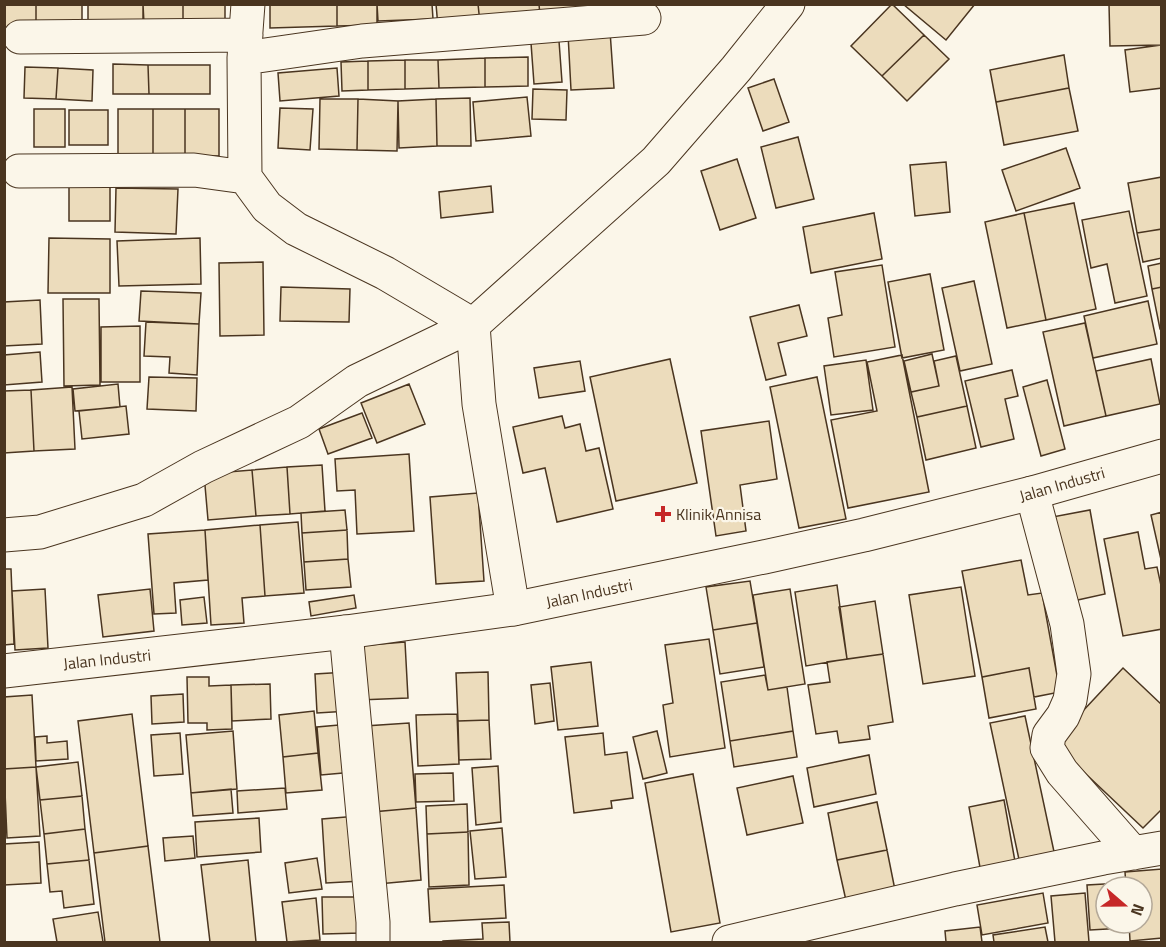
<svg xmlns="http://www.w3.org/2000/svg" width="1166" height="947" viewBox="0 0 1166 947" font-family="'Titillium Web',sans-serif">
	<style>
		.building { fill: #ecdcbc; stroke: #4a3520; stroke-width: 1.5 }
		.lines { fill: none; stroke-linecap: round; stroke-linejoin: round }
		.minor-casing { stroke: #4a3520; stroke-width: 35 }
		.major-casing { stroke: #4a3520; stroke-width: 35 }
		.minor { stroke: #fbf6e9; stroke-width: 33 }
		.major { stroke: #fbf6e9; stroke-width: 33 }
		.poi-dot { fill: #c62828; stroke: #fbf6e9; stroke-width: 2 }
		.labels { text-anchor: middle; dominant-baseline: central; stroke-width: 4.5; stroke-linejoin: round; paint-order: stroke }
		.street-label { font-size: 16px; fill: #4a3520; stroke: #fbf6e9 }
		.poi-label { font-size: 16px; fill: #4a3520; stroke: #fbf6e9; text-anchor: start }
	</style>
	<rect width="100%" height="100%" fill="#fbf6e9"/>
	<path class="building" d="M4,4H36V29H4Z
		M36,4H82V29H36Z
		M88,4H143L144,24L88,23Z
		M143,4H183V25H143Z
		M183,4H225V26L183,27Z
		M270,4H337V26L270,28Z
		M337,4H377V25L337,26Z
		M377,4H432L433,19L378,21Z
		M436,4H478L480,23L438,27Z
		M478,4H539L540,16L480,23Z
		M539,4H578V13L540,16Z
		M892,4L924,35L882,76L851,46Z
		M903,4H975L946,40Z
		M1109,4H1162V45L1110,46Z
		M610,31L614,88L571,90L568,34Z
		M924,35L949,59L907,101L882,76Z
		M559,41L562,82L534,84L531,43Z
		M1161,45L1162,88L1130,92L1125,50Z
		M1064,55L1069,88L996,102L990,70Z
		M528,57V86L485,87V58Z
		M485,58V87L439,88L438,60Z
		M405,60V89L368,90V61Z
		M405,60H438L439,88L405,89Z
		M368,61V90L342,91L341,62Z
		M113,64L148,65L149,94H113Z
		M148,65H210V94H149Z
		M25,67L58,68L56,99L24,98Z
		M58,68L93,70L92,101L56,99Z
		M337,68L339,96L280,101L278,73Z
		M774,79L789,122L763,131L748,88Z
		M1069,88L1078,131L1004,145L996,102Z
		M533,89L567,90L566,120L532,119Z
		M527,97L531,136L476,141L473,102Z
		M470,98L471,146H437L436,99Z
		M320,99H358L357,150L319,149Z
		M358,99L398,101L397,151L357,150Z
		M436,99L437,146L399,148L398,101Z
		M280,108L313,109L310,150L278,148Z
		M34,109H65V147H34Z
		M118,109H153V156H118Z
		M153,109H185V156H153Z
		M185,109H219V156H185Z
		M69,110H108V145H69Z
		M798,137L814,199L776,208L761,147Z
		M1066,148L1080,188L1016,211L1002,170Z
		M737,159L756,218L720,230L701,171Z
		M946,162L950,212L915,216L910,165Z
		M1162,177V229L1137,233L1128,183Z
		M110,183V221H69V184Z
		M491,186L493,212L441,218L439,192Z
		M116,188L178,189L176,234L115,232Z
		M1074,203L1096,309L1046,320L1024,213Z
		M1129,211L1147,296L1115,303L1107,264L1091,268L1082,220Z
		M874,213L882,259L811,273L803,227Z
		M1024,213L1046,320L1007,328L985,222Z
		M1162,229V258L1143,262L1137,233Z
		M49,238L110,239V293H48Z
		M200,238L201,284L119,286L117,241Z
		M263,262L264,335L220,336L219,263Z
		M1162,263V287L1152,289L1148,266Z
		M882,265L895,347L834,357L828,318L842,315L835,272Z
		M930,274L944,350L902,358L888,282Z
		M974,281L992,364L960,371L942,288Z
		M281,287L350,289L349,322L280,321Z
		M1162,287V329H1160L1152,289Z
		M141,291L201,293L199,324L139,321Z
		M63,299H99L100,385L64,386Z
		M40,300L42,344L4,346V302Z
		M1148,301L1157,344L1093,358L1084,316Z
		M799,305L807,336L778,343L786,375L766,380L750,317Z
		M146,322L199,324L197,375L169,373L170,357L144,356Z
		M1085,323L1106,416L1064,426L1043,332Z
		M140,326V382H101V327Z
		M40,352L42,382L4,385V355Z
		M932,354L939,386L911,392L904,361Z
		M902,355L929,492L848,508L831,420L877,411L867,362Z
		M956,356L967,406L917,417L911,392L939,386L934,361Z
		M670,359L697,483L616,501L590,377Z
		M1151,359L1160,404L1106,416L1096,371Z
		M866,360L873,410L831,415L824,366Z
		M580,361L585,391L539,398L534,368Z
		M1012,370L1018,396L1005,399L1014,439L981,447L965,381Z
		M149,377L197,378L196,411L147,409Z
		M817,377L846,519L799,528L770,387Z
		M1047,380L1065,449L1041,456L1023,387Z
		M118,384L120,407L75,411L73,389Z
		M409,384L425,424L377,443L361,403Z
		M72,387L75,449L34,451L31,390Z
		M31,390L34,451L4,453V391Z
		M126,406L129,434L82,439L79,411Z
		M967,406L976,448L926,460L917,417Z
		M362,413L372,438L328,454L319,429Z
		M562,416L565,428L580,424L586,451L599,448L613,509L557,522L545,468L523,473L513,427Z
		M769,421L777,479L740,485L746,531L716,536L701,431Z
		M409,454L414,531L357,534L355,490L337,491L335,459Z
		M322,465L325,511L290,514L287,467Z
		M287,467L290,514L256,516L252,470Z
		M252,470L256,516L208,520L204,474Z
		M478,493L484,581L436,584L430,497Z
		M345,510L347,530L302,533L301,513Z
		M1090,510L1105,594L1064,603L1047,518Z
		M1162,512V564L1151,515Z
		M298,522L304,593L265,596L260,525Z
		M260,525L265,596L242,598L244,623L211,625L205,530Z
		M205,530L208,580L174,583L176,613L154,614L148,534Z
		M347,530L348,559L304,562L302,533Z
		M1138,532L1145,569L1157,567L1162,590V629L1123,636L1104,539Z
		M348,559L351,587L306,590L304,562Z
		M1021,560L1028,595L1042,593L1060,692L1034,697L1029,668L982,677L962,571Z
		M4,569H11L14,644L4,645Z
		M750,581L757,623L713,630L706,587Z
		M837,585L847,659L806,666L795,592Z
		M961,587L975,676L923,684L909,595Z
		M45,589L48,648L15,650L12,591Z
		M150,589L154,631L103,637L98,595Z
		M790,589L805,684L768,690L753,595Z
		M354,595L356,608L311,616L309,602Z
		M204,597L207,623L182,625L180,600Z
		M875,601L883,654L847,659L839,607Z
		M757,623L764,667L720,674L713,630Z
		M709,639L725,748L670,757L663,705L673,703L665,645Z
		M405,642L408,698L359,700L356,646Z
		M883,654L893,722L868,726L870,739L839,743L837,731L816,734L808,685L830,682L827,662Z
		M591,662L598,726L558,730L551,667Z
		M1029,668L1036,709L989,718L982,677Z
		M1123,668L1162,705V809L1143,828L1053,743Z
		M347,672L349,711L317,713L315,674Z
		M488,672L489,720L458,721L456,673Z
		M765,675L768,690L787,687L793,731L730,741L721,682Z
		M187,677H209V686L231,685L232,729L207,730V723H188Z
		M550,683L554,721L535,724L531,685Z
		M270,684L271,719L232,721L231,685Z
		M183,694L184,722L152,724L151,696Z
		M32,695L36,767L4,769V697Z
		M314,711L318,753L283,757L279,715Z
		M132,714L148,846L94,853L78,721Z
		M457,714L459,764L418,766L416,715Z
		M1025,716L1056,861L1021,869L990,723Z
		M489,720L491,759L459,760L458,721Z
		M409,723L416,808L372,812L365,726Z
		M350,724L354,772L321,775L317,727Z
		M233,731L237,789L191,793L186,735Z
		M657,731L667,773L643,779L633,737Z
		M793,731L797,757L734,767L730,741Z
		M180,733L183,774L154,776L151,735Z
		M603,733L605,755L627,752L633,798L611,801L612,808L574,813L565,737Z
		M47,736V743L67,741L68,759L36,761L35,737Z
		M318,753L322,790L286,793L283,757Z
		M869,755L876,794L814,807L807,768Z
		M78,762L82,796L40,800L36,767Z
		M498,766L501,822L476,825L472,768Z
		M36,767L40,836L7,838L4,769Z
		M453,773L454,801L416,802L415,774Z
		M693,774L720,923L671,932L645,783Z
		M793,776L803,823L747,835L737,788Z
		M285,788L287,809L238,813L237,791Z
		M231,789L233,813L193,816L191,793Z
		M82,796L85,829L44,834L40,800Z
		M1004,800L1016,867L981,873L969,807Z
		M877,802L887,850L837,860L828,813Z
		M467,804L468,832L427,834L426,806Z
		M416,808L421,880L378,884L372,812Z
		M358,816L362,881L326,883L322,819Z
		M259,818L261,852L197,857L195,822Z
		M502,828L506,877L475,879L470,831Z
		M85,829L89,860L47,864L44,834Z
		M468,832L469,885L429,887L427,834Z
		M193,836L195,858L165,861L163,838Z
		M39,842L41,883L4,885V844Z
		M148,846L160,942H105L94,853Z
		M887,850L896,895L847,905L837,860Z
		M317,858L322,889L289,893L285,863Z
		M89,860L94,904L64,908L62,891L50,892L47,864Z
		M248,860L256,942H210L201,865Z
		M1162,869V938L1130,941L1129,923H1142V887H1126L1125,872Z
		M1122,883V887H1106V923H1125V928L1090,930L1087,885Z
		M504,885L506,918L430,922L428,889Z
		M1043,893L1048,923L982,935L977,905Z
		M1085,893L1089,942H1055L1051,896Z
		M322,897H361V933L323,934Z
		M316,898L320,940L287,942L282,902Z
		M98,912L103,942H57L53,919Z
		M509,922L510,942H443V941L483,939L482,923Z
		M980,927L982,942H946L945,931Z
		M1045,927L1048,942H994L993,935Z"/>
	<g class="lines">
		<g class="minor-casing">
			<path id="minor" d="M248,4L244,58L245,177L267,207L296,229L385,273L473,325L479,404L513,609
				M20,37L246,35
				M244,58L362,41L644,18
				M19,171L194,170L245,177
				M1032,493L1067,624L1074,674L1070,700L1063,716L1049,735L1047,748L1062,772L1133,853
				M4,535L40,532L144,500L203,467L299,422L357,381L473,325L656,161L736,69L788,4
				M346,632L373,922V942
				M729,942L955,889L1103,858L1162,848"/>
		</g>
		<g class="major-casing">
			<path id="major" d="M4,671L346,632L513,609L764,557L864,535L1032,493L1162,456"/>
		</g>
		<use href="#minor" class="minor"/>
		<use href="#major" class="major"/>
	</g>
	<path class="poi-dot" d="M660 505h6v6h6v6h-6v6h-6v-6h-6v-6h6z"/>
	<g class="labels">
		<g class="street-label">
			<text transform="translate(1062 484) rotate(-16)">Jalan Industri</text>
			<text transform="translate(589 593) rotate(-12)">Jalan Industri</text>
			<text transform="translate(107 659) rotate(-6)">Jalan Industri</text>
		</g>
		<g class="poi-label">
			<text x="676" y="514">Klinik Annisa</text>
		</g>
	</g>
	<rect width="1166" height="947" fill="none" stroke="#4a3520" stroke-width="12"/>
	<g transform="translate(1124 905) rotate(110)"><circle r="28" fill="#fbf6e9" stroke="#b4a999" stroke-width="1.5"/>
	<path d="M0-4.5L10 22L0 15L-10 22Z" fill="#c62828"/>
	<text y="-9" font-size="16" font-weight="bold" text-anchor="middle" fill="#4a3520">N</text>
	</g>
</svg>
